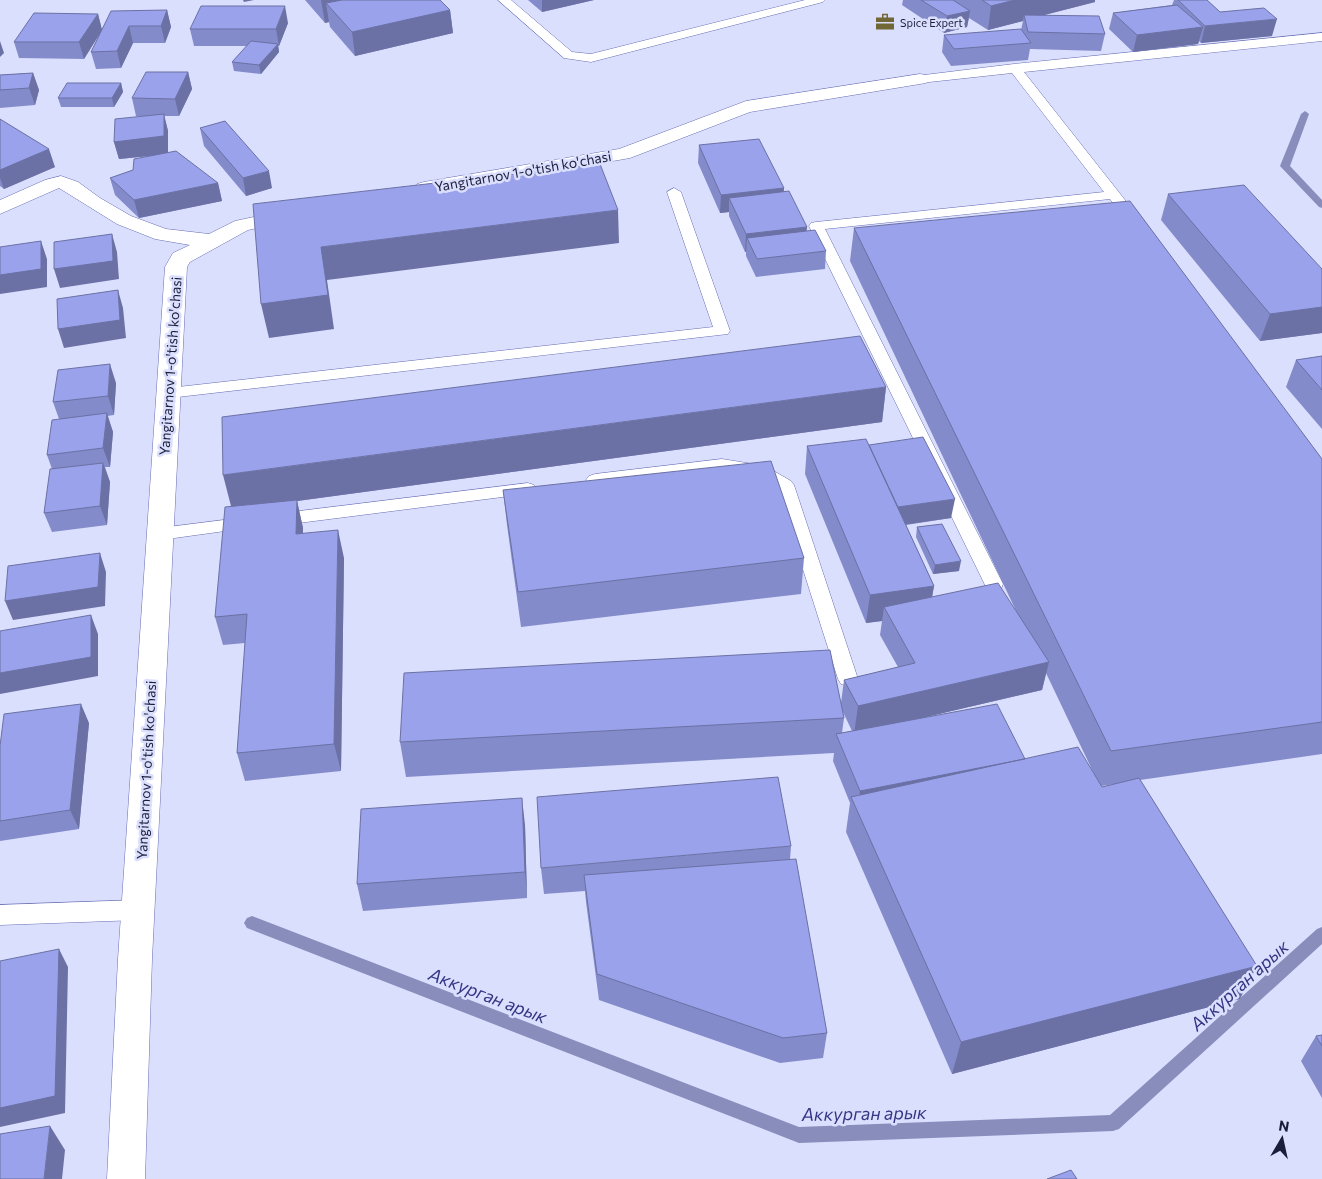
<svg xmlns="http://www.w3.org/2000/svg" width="1322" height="1179" viewBox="0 0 1322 1179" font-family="Commissioner,sans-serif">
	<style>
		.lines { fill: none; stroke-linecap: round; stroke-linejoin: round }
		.stream { fill: #888dbc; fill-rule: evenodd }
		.service-casing { stroke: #676eb3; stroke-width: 1 }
		.minor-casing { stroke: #676eb3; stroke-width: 1 }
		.service { fill: #fff; fill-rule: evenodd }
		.minor { fill: #fff; fill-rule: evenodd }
		.wall { fill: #848bca; fill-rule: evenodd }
		.shaded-wall { fill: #6b71a4 }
		.building { fill: #99a2eb; stroke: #6b71a4 }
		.labels { text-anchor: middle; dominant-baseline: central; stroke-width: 5; stroke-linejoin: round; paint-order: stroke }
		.far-poi-label { font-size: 11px; fill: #1b1d39; stroke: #dbdffe; text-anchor: start }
		.street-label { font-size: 14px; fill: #1b1d39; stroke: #dbdffe }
		.near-water-label { font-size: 18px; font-style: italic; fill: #353583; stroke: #dbdffe }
	</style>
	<rect width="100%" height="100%" fill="#dbdffe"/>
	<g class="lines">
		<path class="stream" d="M1305,111L1309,114L1290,166L1322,200V208L1319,207L1280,166L1301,114Z
			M252,916L799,1127L1110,1115L1317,929L1322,927V944L1119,1129L1113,1131L799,1143L247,928L244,923L247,918Z"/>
		<g class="service-casing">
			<path id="service" d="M498,0H511L572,52L591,54L805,0H825L823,2L591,62L564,58Z
				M1322,33V41L1024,72L1125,200L1127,203L1125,206H1115L1110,199L825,229L1003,584L1001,589L994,591L987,589L809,226L811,223L816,222L1104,192L1012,73L920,83L916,82L914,79L916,76L1014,64Z
				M674,188L681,192L730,331L728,334L169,398L163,397L161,393L163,389L169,388L713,327L667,192Z
				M722,459L765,466L791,481L794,485L858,679L855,684L848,686L841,684L838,679L777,488L755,475L722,471L595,486L589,484L586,480L589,476L595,474Z
				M528,483L534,485L537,489L534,493L275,526L269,524L266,520L269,516L275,514Z
				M248,517L254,519L257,523L254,527L160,540L154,538L151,534L154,530L160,528Z
				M138,900L146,903L149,910L146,917L138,920L0,925V905Z"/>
		</g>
		<g class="minor-casing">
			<path id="minor" d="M920,74L926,75L929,79L926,83L750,112L630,158L424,194L417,192L414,188L417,184L424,182L619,149L746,101Z
				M61,176L78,182L100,198L131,216L166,229L209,234L235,221L291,209L298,211L301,215L298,219L248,230L190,262L187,267L152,959L145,1179H107L118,959L165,267L173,253L190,245L155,239L117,224L59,188L0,214V200L45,180Z"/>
		</g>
		<use href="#service" class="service"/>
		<use href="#minor" class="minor"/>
	</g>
	<path class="wall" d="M305,0H440L450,10L453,33L355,56L330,27L329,22L325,23Z
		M528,0H594L542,12Z
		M903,0H1095V2L1044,15L1105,34L1101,51L1030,49L1028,60L951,66L942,52L944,35L1021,30L1023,21L988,30L969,18L967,27L944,33L902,5Z
		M1174,0H1207L1220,12L1272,36L1201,43L1199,41L1198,44L1133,52L1109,29L1113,13L1172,5Z
		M167,10L171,27L165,43H133L121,68L96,69L91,52L101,32L84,59L19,58L14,42L98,14L102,30Z
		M288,23L279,46H278L279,52L261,74L234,71L232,62L247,46H194L190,29Z
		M188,72L192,89L179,116H164L168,131V153L218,183L222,201L139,218L115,195L110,178L133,170L151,156L119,159L114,142L144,116H136L132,98Z
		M33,73L39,90L35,105L0,108V75Z
		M121,83L123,92L114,107H61L58,98Z
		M0,119L55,167L4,189L0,186Z
		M200,128L272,188L246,196L204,146Z
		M699,145L784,188L783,192L807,227L806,231L826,251L825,269L756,277L746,256V252H745L729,216V212L720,213L698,163Z
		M1168,194L1322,269V333L1260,341L1161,220Z
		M854,228L1322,459V754L1140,780L1240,999L952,1074L846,832L850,803L833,761L834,753L406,777L400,742L841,703L844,680L898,667L880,635L882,621L866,623L805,474L807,446L869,445L951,518L906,525L934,586L932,597L1018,615L850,261ZM1046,673L1095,776L1025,759L925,717L1042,690ZM843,712L852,731L842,733L844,718ZM1115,784L1102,787L1101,786Z
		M1322,356V429L1286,387L1296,360Z
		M116,383L114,415L107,416L113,432L110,467H105L110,482L107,525L52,532L44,513L52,469L47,455L59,419L53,402Z
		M886,387L882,422L297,501L303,528V533L344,558L341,771L245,781L237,753L245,643L223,645L215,617L231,506Z
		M503,490L804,558L801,594L521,627L507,525Z
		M917,527L959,571L933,574L916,537Z
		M89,723L79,829L0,841V746Z
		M525,825L527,898L363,911L357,884Z
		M791,846L790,860L827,1033L823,1058L780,1063L599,1000L586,902L585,891L544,894L541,868Z
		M1322,1035V1098L1301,1061L1316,1036Z"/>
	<path class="shaded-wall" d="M243,0H254L244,2Z
		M321,0H419L326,3L329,22L325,23Z
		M542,0H594L542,12Z
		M1015,0H1095V2L1025,20L1024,15L1023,21L988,30L991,6Z
		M285,6L288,23L279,46L276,29Z
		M167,10L171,27L165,43L161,26Z
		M450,10L453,33L355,56L352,32Z
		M970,11L967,27L944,33L947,16Z
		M98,14L102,30L84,59L79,42Z
		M1277,19L1272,36L1201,43L1205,26Z
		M129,26L133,43L121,68L117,51Z
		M1203,27L1198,44L1133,52L1137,35Z
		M0,41L4,53L0,57Z
		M278,44L279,52L261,74L259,65Z
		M188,72L192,89L179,116L175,99Z
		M33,73L39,90L35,105L29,88Z
		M121,83L123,92L114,107L112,98Z
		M164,114L168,131V154L119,159L114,142Z
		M49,149L55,167L4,189L0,178V170Z
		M269,171L272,188L246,196L243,178Z
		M218,183L222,201L139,218L134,200Z
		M784,188L783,206L729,198V212L720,213L721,195Z
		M618,210L619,243L327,280L334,329L269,338L261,304L321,247Z
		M807,227L805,245L747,238L746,252H745L746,234Z
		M112,234L117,252L119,279L60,288L54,269Z
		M41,241L47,259V287L0,294V275Z
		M118,290L123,308L126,338L64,348L58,329Z
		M1322,307V333L1260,341L1270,314Z
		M110,364L116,383L114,415L108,396Z
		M886,387L882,422L297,501L303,528L302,562L232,510L223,475Z
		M107,413L113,432L110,467L103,448Z
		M103,463L110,482L107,525L100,506Z
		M955,499L951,518L895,526L898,507Z
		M338,530L344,558L341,771L334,744Z
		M100,553L106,572L105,606L13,620L5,601Z
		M961,561L959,571L933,574L935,565Z
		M934,586L929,614L884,607L882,621L866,623L870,595Z
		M91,615L98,634V676L0,694V673Z
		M1049,662L1042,690L854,734L858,706Z
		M81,704L89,723L79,829L70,810Z
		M1025,759L857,812L860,791Z
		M522,798L525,825L527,898L525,872Z
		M59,949L68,967L65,1113L0,1127V1108Z
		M1257,966L1240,999L952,1074L961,1042Z
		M50,1126L65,1150L62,1179H44Z"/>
	<path class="building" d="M342,0H440L450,10L352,32L326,3Z
		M921,0H953L970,11L947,16Z
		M982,0H1015L991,6Z
		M1178,0H1207L1220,12L1264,8L1277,19L1205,26Z
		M1177,5L1203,27L1137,35L1113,13Z
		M201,6H285L276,29H190Z
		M167,10L161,26H129L117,51L91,52L111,11Z
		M34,13L98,14L79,42H14Z
		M1024,15L1099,16L1105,34L1028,32Z
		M1021,29L1031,43L954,49L944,35Z
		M251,41L278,44L259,65L232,62Z
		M146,72H188L175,99L132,98Z
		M33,73L29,88L0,90V75Z
		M67,83H121L112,98H58Z
		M164,114V136L114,142L115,119Z
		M0,119L49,149L0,170Z
		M225,121L269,171L243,178L200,128Z
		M759,139L784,188L721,195L699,145Z
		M176,151L218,183L134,200L110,178L133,170L134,159Z
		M600,164L618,210L321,247L328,295L261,304L253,204Z
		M1244,185L1322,269V307L1270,314L1168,194Z
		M789,191L807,227L746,234L729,198Z
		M1130,201L1322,459V722L1111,751L854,228Z
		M815,230L826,251L757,259L747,238Z
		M112,234L113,261L54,269V242Z
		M41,241V269L0,275V247Z
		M118,290L120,320L58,329L57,299Z
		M860,336L886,387L223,475L222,417Z
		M1322,356V390L1296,360Z
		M110,364L108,396L53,402L58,370Z
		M107,413L103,448L47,455L52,420Z
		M923,437L955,499L898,507L869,445Z
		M866,439L934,586L870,595L807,446Z
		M771,461L804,558L518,592L503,490Z
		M103,463L100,506L44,513L50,469Z
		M297,500L296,534L338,530L334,744L237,753L247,614L215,617L225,507Z
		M942,524L961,561L935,565L917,527Z
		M100,553L98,587L5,601L8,566Z
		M998,583L1049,662L858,706L844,680L915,663L884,607Z
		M91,615V657L0,673V631Z
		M830,650L844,718L400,742L404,673Z
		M81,704L70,810L0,821V746L4,714Z
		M997,704L1025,759L860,791L836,734Z
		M1078,747L1102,787L1139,778L1257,966L961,1042L851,797Z
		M778,777L791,846L541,868L537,797Z
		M522,798L525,872L357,884L361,809Z
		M796,859L827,1033L783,1038L597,974L584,875Z
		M59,949L55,1096L0,1108V961Z
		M1322,1035V1046L1316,1036Z
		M50,1126L44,1179H0V1134Z
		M1071,1170L1077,1179H1047Z"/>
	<defs>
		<g id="office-bare" transform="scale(1.5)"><path d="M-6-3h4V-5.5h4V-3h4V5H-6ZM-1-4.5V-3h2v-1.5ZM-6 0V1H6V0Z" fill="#716734" stroke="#dbdffe" stroke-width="2.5" paint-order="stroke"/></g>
	</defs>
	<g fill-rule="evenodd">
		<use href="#office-bare" x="885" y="22"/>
	</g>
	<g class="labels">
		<g class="far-poi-label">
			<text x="900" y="22">Spice Expert</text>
		</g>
		<g class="street-label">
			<text transform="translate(523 171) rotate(-10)">Yangitarnov 1-o'tish ko'chasi</text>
			<text transform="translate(170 366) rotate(-86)">Yangitarnov 1-o'tish ko'chasi</text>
			<text transform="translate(146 770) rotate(-87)">Yangitarnov 1-o'tish ko'chasi</text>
		</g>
		<g class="near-water-label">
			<text transform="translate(1239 985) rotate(-42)">Аккурган арык</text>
			<text transform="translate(488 995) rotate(21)">Аккурган арык</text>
			<text transform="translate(864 1113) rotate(-1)">Аккурган арык</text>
		</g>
	</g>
	<g transform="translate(1282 1139) rotate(9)" stroke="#dbdffe" stroke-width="4" paint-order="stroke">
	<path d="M0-4L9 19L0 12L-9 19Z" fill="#1b1d39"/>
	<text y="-8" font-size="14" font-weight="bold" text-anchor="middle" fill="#1b1d39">N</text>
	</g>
</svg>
